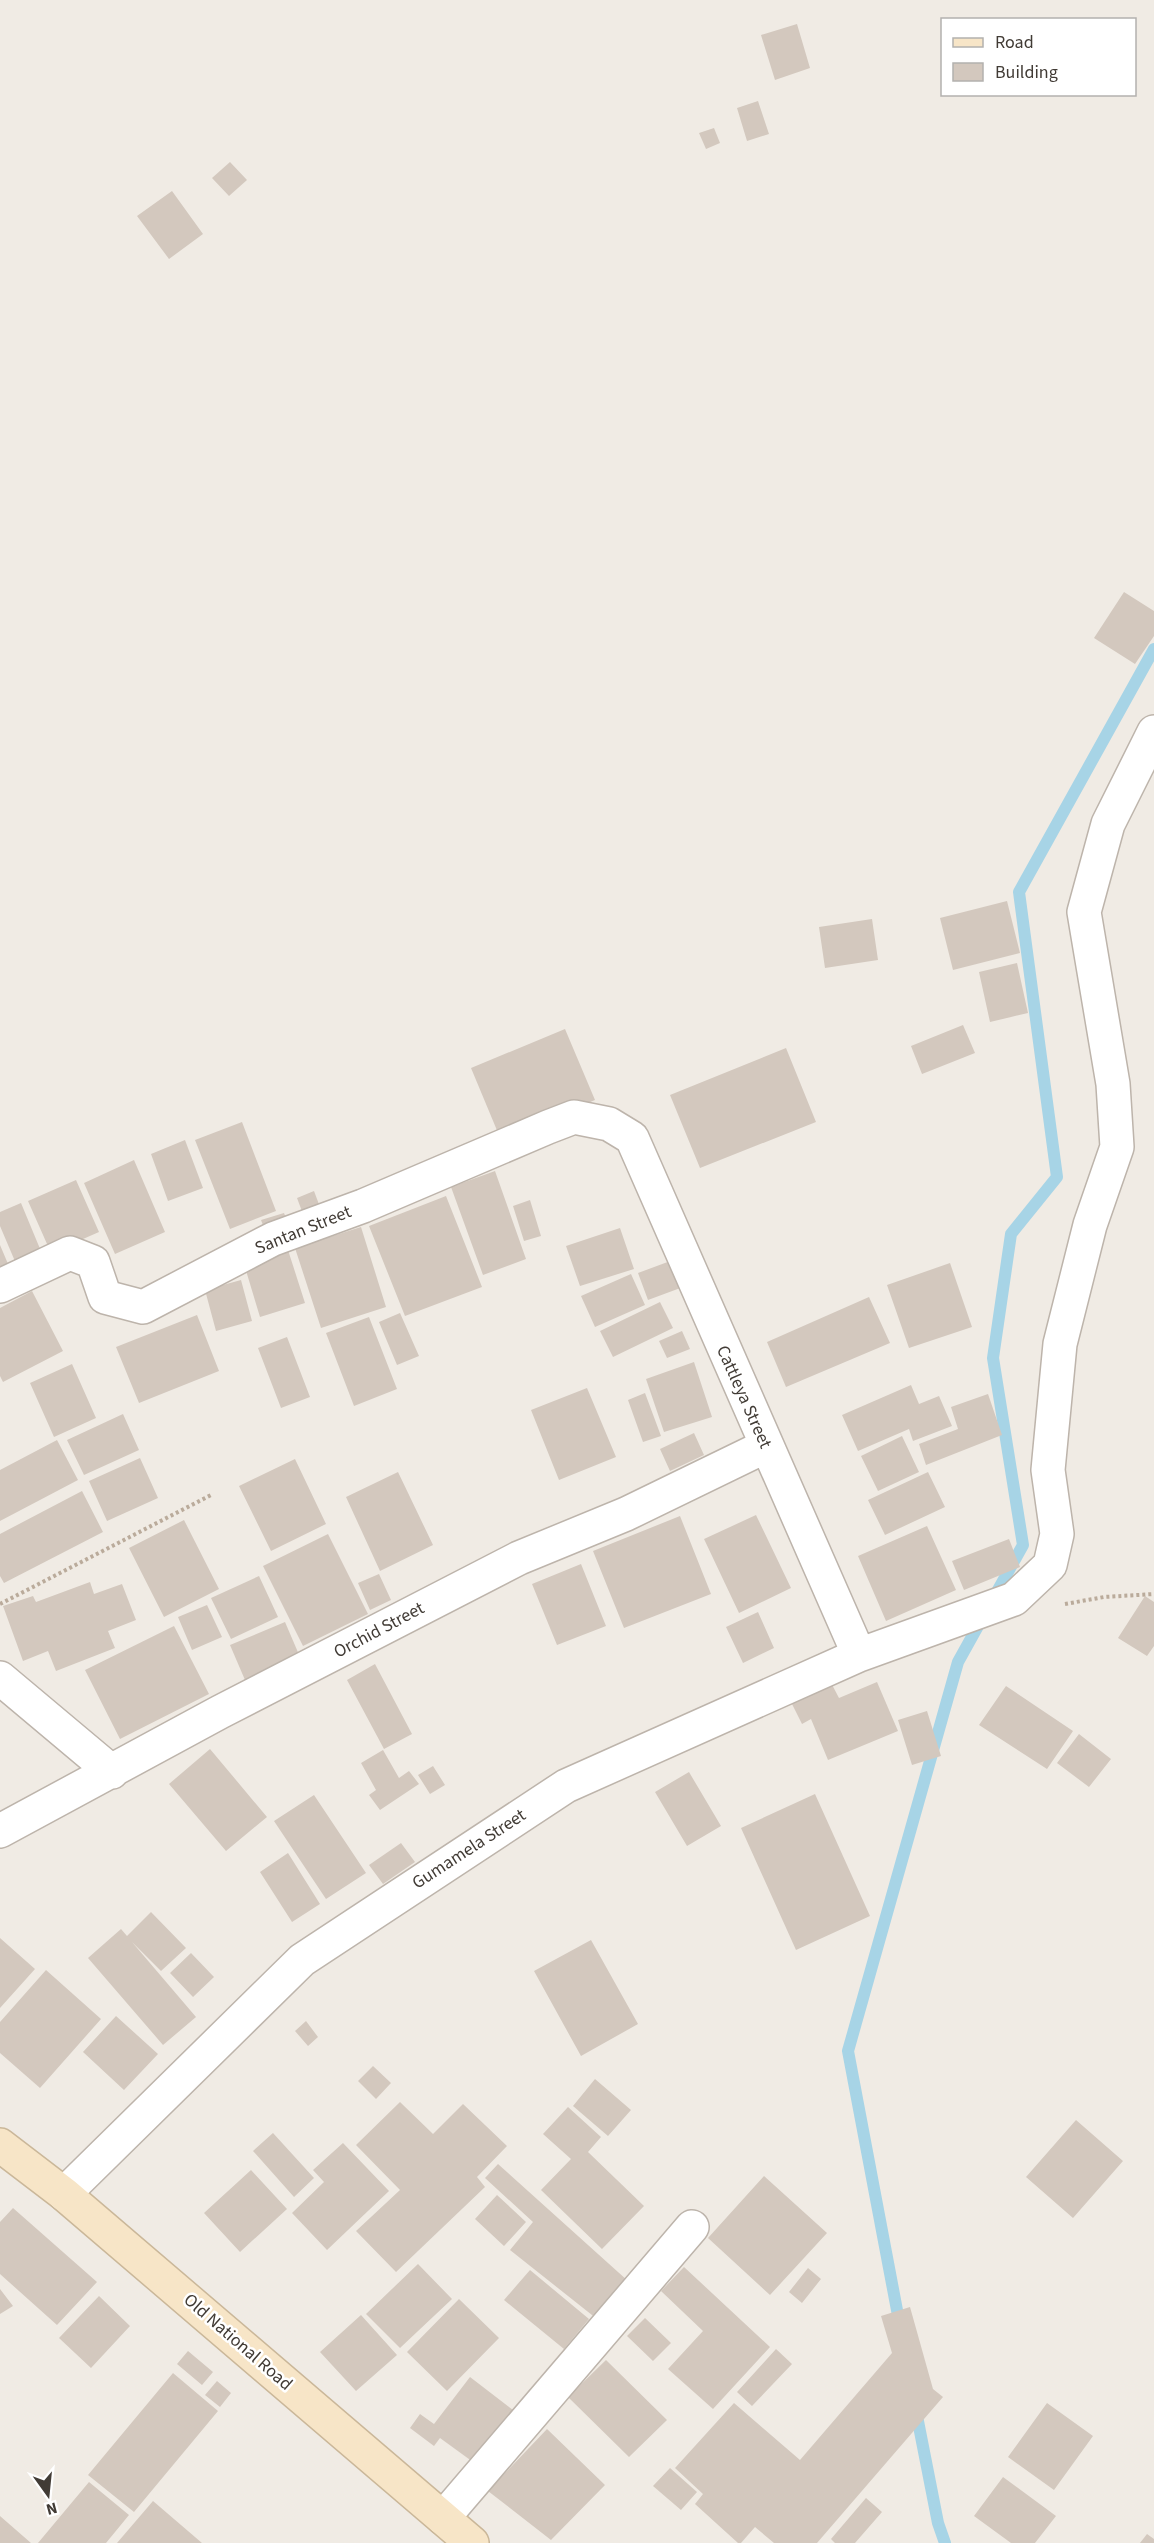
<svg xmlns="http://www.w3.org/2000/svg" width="1154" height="2543" viewBox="0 0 1154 2543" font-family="'Source Sans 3',sans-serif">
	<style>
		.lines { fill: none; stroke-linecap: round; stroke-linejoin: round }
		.stream { stroke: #a7d4e6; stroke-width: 12 }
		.building { fill: #d3c8be }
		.street-casing { stroke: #bdb4ab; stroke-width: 36 }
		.secondary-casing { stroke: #cab799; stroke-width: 36 }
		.path { stroke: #baab9b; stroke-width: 4; stroke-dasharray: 3 3; stroke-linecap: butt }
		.street { stroke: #fff; stroke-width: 33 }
		.secondary { stroke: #f7e5c7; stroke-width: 33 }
		.labels { text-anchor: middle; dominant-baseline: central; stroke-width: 5; stroke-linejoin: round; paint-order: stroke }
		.street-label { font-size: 18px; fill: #413b35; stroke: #fff }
	</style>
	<rect width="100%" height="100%" fill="#f0ebe4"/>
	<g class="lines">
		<path class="stream" d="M993,1599L1023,1545L993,1358L1011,1234L1057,1177L1019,892L1154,649
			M900,2326L848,2051L958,1662L983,1617
			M916,2411L938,2523L945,2543"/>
	</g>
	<path class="building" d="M797,24L810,68L775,80L761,35Z
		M758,101L769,134L747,141L737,108Z
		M714,128L720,143L706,149L699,133Z
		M230,162L247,180L229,196L212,178Z
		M172,191L203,234L169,259L137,216Z
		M1124,592L1154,611V636L1135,664L1094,638Z
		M1007,901L1020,953L953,970L940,918Z
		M872,919L878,960L825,968L819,927Z
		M1017,963L1028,1013L990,1022L979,972Z
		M963,1025L975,1053L922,1074L911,1046Z
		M565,1029L595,1100L501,1140L471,1068Z
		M786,1048L816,1122L700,1168L670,1095Z
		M242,1122L276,1211L230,1229L195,1140Z
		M185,1140L203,1188L168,1201L151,1154Z
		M134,1160L165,1232L115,1254L84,1183Z
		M495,1171L526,1259L483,1275L451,1187Z
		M76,1180L99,1232L51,1253L28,1201Z
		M314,1191L320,1207L303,1214L297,1198Z
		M446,1196L482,1287L405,1316L369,1226Z
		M530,1200L541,1236L524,1241L513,1206Z
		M21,1203L43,1256L17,1266L0,1226V1212Z
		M284,1213L290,1229L267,1236L261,1220Z
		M361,1227L386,1307L321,1328L295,1248Z
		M620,1228L634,1269L580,1286L566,1246Z
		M0,1245L14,1278L0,1284Z
		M288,1250L305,1303L260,1317L244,1264Z
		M673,1260L683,1287L648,1300L638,1273Z
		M950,1263L972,1327L909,1348L887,1285Z
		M631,1274L645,1305L595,1327L581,1296Z
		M241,1280L252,1321L216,1331L205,1290Z
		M32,1291L63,1351L3,1382L0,1376V1308Z
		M869,1297L890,1343L786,1387L767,1342Z
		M660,1302L673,1328L613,1357L600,1331Z
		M400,1313L419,1356L397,1365L379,1322Z
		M197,1315L219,1371L139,1403L116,1347Z
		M369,1317L397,1389L354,1406L326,1333Z
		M682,1331L690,1349L667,1358L659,1341Z
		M287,1337L310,1397L281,1408L258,1348Z
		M694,1362L712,1417L664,1432L646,1379Z
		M72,1364L96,1418L54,1437L30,1383Z
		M911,1385L919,1404L939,1396L952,1426L913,1441L909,1429L858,1451L842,1415Z
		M587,1388L616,1457L559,1480L531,1410Z
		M645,1393L661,1436L643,1442L628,1400Z
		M988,1394L1002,1435L926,1465L919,1444L958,1429L951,1407Z
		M123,1414L139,1450L84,1475L67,1440Z
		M694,1433L704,1455L670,1471L660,1449Z
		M902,1436L919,1472L878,1491L861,1456Z
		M57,1440L78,1480L0,1521V1470Z
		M140,1458L158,1498L107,1521L89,1481Z
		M295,1459L326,1524L271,1551L239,1486Z
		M398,1472L433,1545L380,1571L346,1497Z
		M928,1472L945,1507L885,1535L868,1500Z
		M82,1491L103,1532L4,1583L0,1576V1534Z
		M756,1515L791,1588L739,1613L704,1539Z
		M680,1516L711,1594L624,1628L593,1551Z
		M184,1520L219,1589L164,1617L129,1548Z
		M927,1526L956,1590L886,1621L858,1556Z
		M328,1534L368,1614L303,1646L263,1566Z
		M1009,1539L1020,1567L964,1590L952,1561Z
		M581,1564L606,1626L557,1645L532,1584Z
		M379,1574L391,1600L370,1610L358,1583Z
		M259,1576L278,1617L231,1639L211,1598Z
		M90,1582L94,1594L122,1584L136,1620L108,1631L115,1648L56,1671L48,1651L23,1661L3,1606L33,1596L36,1602Z
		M1145,1596L1154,1602V1646L1147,1656L1118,1638Z
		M207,1605L222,1637L192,1650L178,1617Z
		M758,1612L774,1648L743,1663L726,1627Z
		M285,1622L300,1657L245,1680L230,1645Z
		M174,1626L209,1694L120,1739L85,1670Z
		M375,1664L412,1734L384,1749L347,1680Z
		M828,1677L839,1698L877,1682L898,1731L828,1760L811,1719L802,1724L789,1698Z
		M1006,1686L1073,1731L1047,1769L979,1725Z
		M927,1711L941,1756L912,1765L898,1720Z
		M1079,1734L1111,1759L1089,1787L1057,1763Z
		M210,1749L267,1817L226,1851L169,1784Z
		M383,1750L399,1778L409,1771L419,1784L380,1810L369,1795L376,1790L361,1763Z
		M433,1766L445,1785L430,1794L418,1775Z
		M689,1772L721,1826L687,1846L655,1792Z
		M815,1794L870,1916L796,1950L741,1828Z
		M314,1795L366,1873L326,1899L274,1821Z
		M401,1843L415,1862L383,1884L369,1865Z
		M288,1853L320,1904L292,1922L260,1872Z
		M151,1912L186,1948L161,1971L132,1942L196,2017L163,2045L88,1958L121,1929L127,1936Z
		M0,1938L35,1969L0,2008Z
		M591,1940L638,2024L581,2056L534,1971Z
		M191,1953L214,1977L193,1997L170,1973Z
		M46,1970L101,2019L40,2088L0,2053V2022Z
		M116,2016L158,2054L124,2090L83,2052Z
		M306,2021L318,2037L308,2046L295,2031Z
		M373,2066L391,2083L376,2099L358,2081Z
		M595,2079L631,2110L608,2136L573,2106Z
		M400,2102L433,2134L463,2104L507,2146L477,2177L485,2187L396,2272L356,2231L400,2190L356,2145Z
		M568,2107L601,2137L588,2152L644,2206L602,2249L541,2190L571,2159L543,2134Z
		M1076,2120L1123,2161L1073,2218L1026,2177Z
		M273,2133L314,2178L294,2197L253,2151Z
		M343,2143L389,2191L327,2250L292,2213L324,2182L313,2170Z
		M498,2164L628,2281L597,2319L510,2250L533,2222L485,2178Z
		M251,2170L287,2209L240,2252L204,2213Z
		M764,2176L827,2233L770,2295L708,2238Z
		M497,2195L526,2222L504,2246L475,2219Z
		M13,2208L97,2282L57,2325L0,2274V2222Z
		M418,2264L452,2299L400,2348L366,2314Z
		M684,2267L770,2347L713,2409L668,2369L703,2331L661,2291Z
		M808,2268L821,2279L802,2303L789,2292Z
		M530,2270L589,2319L564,2349L504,2300Z
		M0,2289L13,2306L0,2314Z
		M99,2296L130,2326L91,2368L59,2338Z
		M459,2299L499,2338L447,2391L407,2352Z
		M910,2307L933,2389L943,2397L817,2543H774L755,2527L741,2543H738L695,2504L703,2494L675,2468L734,2403L800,2460L892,2353L881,2316Z
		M361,2315L397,2355L356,2391L320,2352Z
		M645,2318L671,2343L653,2361L627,2336Z
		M776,2349L792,2364L752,2406L737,2392Z
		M188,2351L213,2372L202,2385L177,2364Z
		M606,2360L667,2420L629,2457L568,2397Z
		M173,2373L218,2411L134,2512L88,2475Z
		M470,2377L513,2410L473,2462L440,2438L434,2446L410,2428L420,2414L434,2424Z
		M217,2381L231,2393L220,2407L205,2395Z
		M1047,2403L1093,2436L1054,2490L1008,2457Z
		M547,2429L605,2485L551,2540L488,2491Z
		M670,2468L697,2492L681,2510L653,2486Z
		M1003,2477L1056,2516L1035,2543H1011L974,2516Z
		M89,2482L129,2515L106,2543H38Z
		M866,2498L882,2512L855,2543H835L831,2539Z
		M153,2501L202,2543H117Z
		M0,2516L31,2543H0Z
		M1147,2534L1154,2539V2543H1140Z"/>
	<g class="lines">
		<g class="street-casing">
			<path id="street" d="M0,1286L70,1253L93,1262L105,1297L143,1307L273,1239L363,1206L548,1127L574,1117L609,1124L632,1138L859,1655
				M0,1678L112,1772
				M0,1831L220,1712L519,1558L626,1514L766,1446
				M64,2194L302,1960L566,1786L859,1655L1014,1599L1050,1565L1057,1534L1048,1470L1060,1344L1090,1225L1117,1147L1113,1084L1084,912L1108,824L1154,732
				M443,2518L692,2227"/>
		</g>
		<g class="secondary-casing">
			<path id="secondary" d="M0,2145L64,2194L472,2543"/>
		</g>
		<path class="path" d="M0,1604L211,1495
			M1065,1604L1104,1597L1154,1594"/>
		<use href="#street" class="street"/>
		<use href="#secondary" class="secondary"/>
	</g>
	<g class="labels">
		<g class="street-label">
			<text transform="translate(303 1230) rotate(-22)">Santan Street</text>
			<text transform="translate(744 1397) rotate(66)">Cattleya Street</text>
			<text transform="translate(379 1630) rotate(-28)">Orchid Street</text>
			<text transform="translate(469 1849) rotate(-33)">Gumamela Street</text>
			<text transform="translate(238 2342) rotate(41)">Old National Road</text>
		</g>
	</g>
	<rect x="941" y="18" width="195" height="78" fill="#ffffff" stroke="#b3b1ae" stroke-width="1.5"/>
	<rect x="953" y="38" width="30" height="9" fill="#f7e5c7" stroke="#b3b1ae" stroke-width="1.5"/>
	<text x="995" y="48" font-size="18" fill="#413b35">Road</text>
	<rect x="953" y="63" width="30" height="18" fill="#d3c8be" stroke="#b3b1ae" stroke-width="1.5"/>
	<text x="995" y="78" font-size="18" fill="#413b35">Building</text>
	<g transform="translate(48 2495) rotate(165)" stroke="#ffffff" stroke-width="4.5" paint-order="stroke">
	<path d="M0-4.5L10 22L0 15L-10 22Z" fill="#413b35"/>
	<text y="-9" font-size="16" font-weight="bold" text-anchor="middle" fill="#413b35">N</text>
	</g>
</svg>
